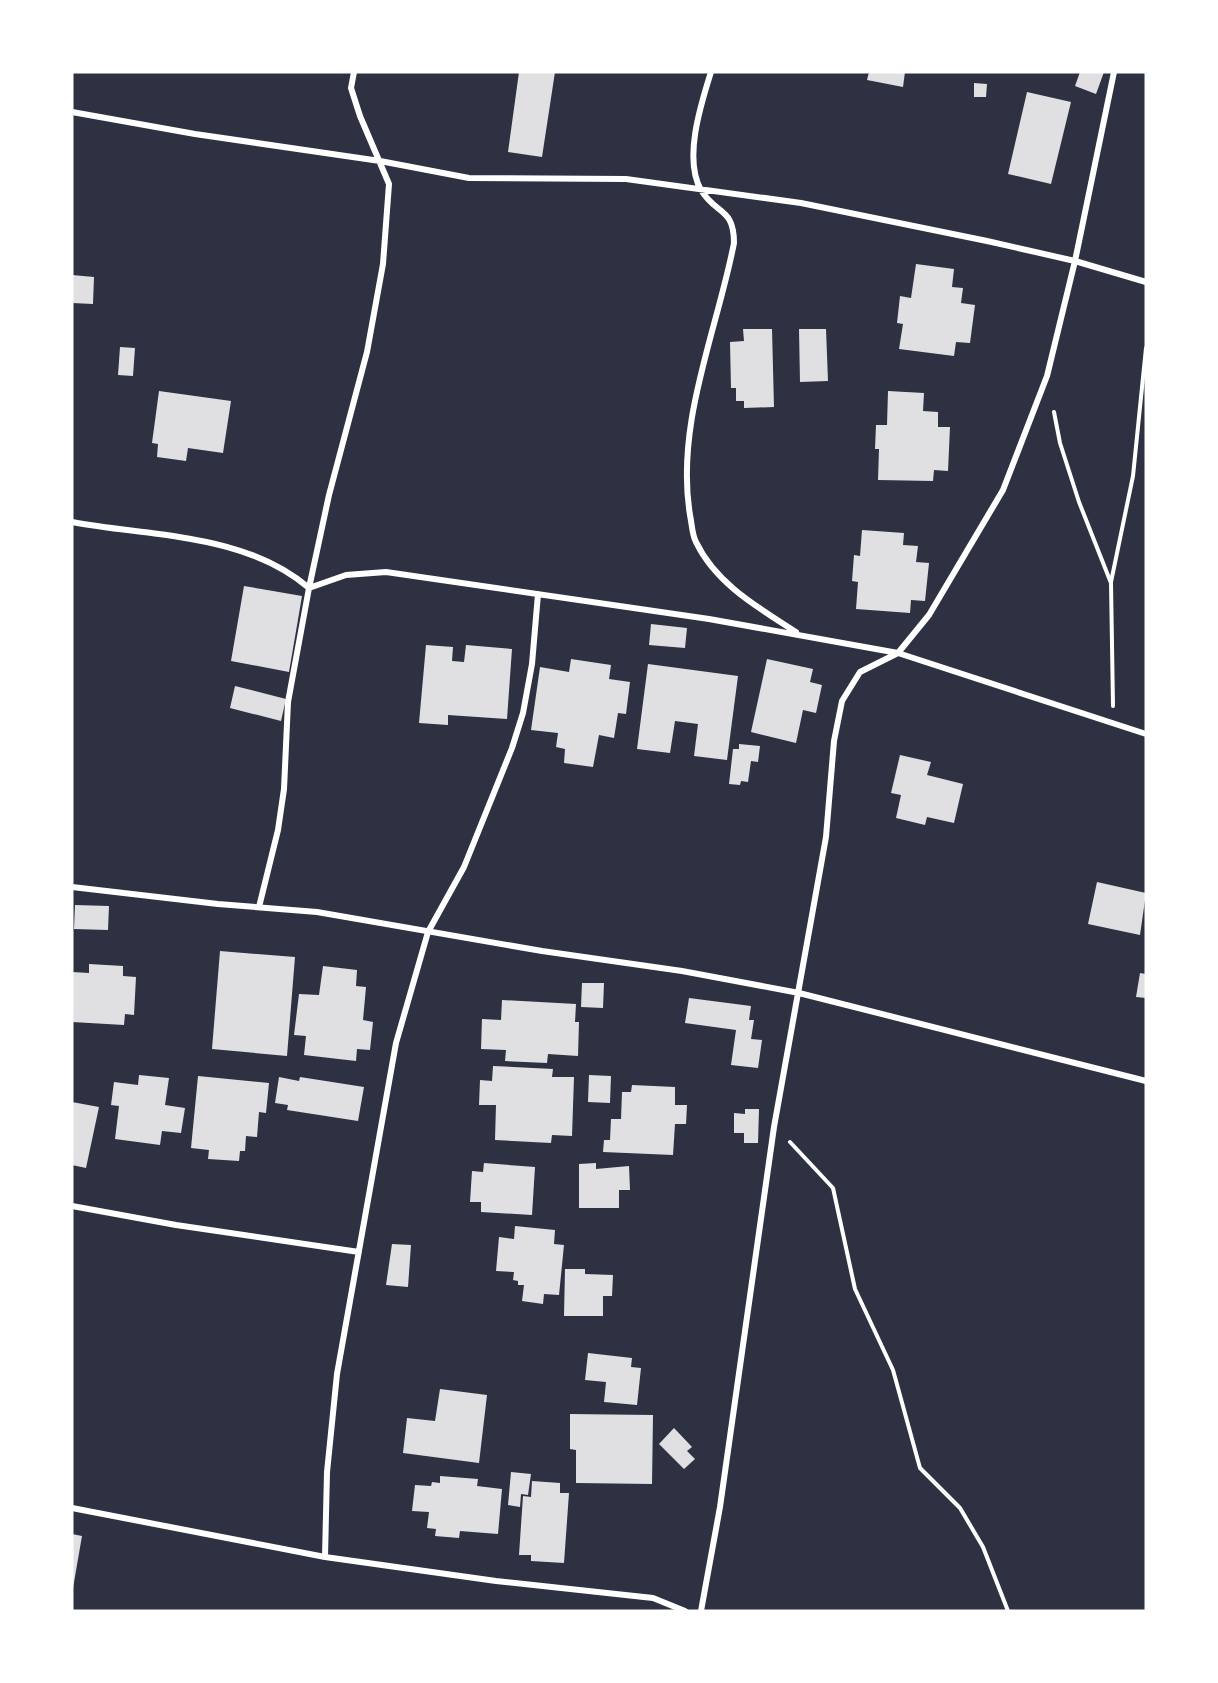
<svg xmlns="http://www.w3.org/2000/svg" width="1218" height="1683" viewBox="0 0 1218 1683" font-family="Helvetica,sans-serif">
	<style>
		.building { fill: #e0e0e3 }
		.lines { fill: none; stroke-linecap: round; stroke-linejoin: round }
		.path { stroke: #fff; stroke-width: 4 }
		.minor { stroke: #fff; stroke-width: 6 }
	</style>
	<rect width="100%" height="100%" fill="#2d3142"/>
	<path class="building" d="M519,72H555L542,157L508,152Z
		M869,72H905L903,87L867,80Z
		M1080,72H1104L1096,94L1075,86Z
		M974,83L987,84L986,97H974Z
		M1027,92L1071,102L1051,184L1008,174Z
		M916,264L954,269L952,287L963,288L961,303L975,305L970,343L956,342L954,356L899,349L903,324L897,323L900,296L911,298Z
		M72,275L94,277L93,304L72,303Z
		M743,329H772L774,407L744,408V401H736V388H731L730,342L744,341Z
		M799,329H826L828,381L800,382Z
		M120,347L135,348L133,376L118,375Z
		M159,391L231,401L223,453L188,448L186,461L157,457L158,444L152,443Z
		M888,391L924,393L923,411L938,412V427H950L948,471L934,470L933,481L878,480L879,449H875L876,425H887Z
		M862,530L904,533L903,545L918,546L916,562L929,563L925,601L911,600L910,613L856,609L858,582L852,581L854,555L860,556Z
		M244,586L302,596L289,672L231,661Z
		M651,624L687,628L685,648L649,645Z
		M426,645L453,647L452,661L464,662L466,645L512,649L507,719L448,715V725L419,723Z
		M571,659L611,665L609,679L630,682L626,714L618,713L614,738L599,735L593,767L564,763L565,749L556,747L558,733L531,730L540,667L569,672Z
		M767,659L813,669L810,682L822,685L816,713L803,710L796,743L751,732Z
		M648,664L738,676L727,760L694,756L698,724L675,721L670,753L637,749Z
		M235,686L286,699L281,721L230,708Z
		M739,744L760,746L758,762L751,761L748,782L741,781L740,785L729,784L733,749H739Z
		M900,755L931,762L927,775L963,784L954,823L927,817L925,825L896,818L901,795L891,793Z
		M1097,882L1146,893L1140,935L1088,924Z
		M75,905L109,906L108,930L74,929Z
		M220,951L295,957L287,1056L212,1049Z
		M89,964L123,966V976L136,977L134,1015L125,1014L124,1025L72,1022V972L89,973Z
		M323,966L357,970L356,986L366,987L363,1020L373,1022L370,1050L357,1049L356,1061L304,1055L306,1036L294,1035L299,994L319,995Z
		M1140,973L1146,974V998L1136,997Z
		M582,983H604L603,1008L581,1007Z
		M689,998L751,1006L749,1020H754L751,1039L762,1040L758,1068L731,1065L736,1030L685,1023Z
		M502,1000L576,1004L575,1022H579L578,1056L548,1054L547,1063L505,1061L506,1050L481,1049L482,1019L501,1020Z
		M493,1066L553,1069L552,1077H574L572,1136L552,1135L551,1143L495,1140L496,1105H479L480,1080L492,1081Z
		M139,1075L169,1078L165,1105L185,1108L181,1133L162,1131L160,1145L115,1139L119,1106L111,1105L114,1082L138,1085Z
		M589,1075L611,1076L610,1103L588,1102Z
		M198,1076L269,1083L266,1113L259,1112L257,1137L246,1136L245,1151H240L239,1161L208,1159L209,1150L191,1148Z
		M279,1077L299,1081L300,1077L364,1087L358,1121L287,1110L288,1105L275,1103Z
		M632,1085L675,1087V1105H687L686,1124H675L673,1155L603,1152L604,1140H610L611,1119H621L622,1092H631Z
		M72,1102L99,1107L86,1168L72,1165Z
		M745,1109H759L758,1143H744V1133H734V1113L745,1114Z
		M484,1163L535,1167L532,1215L481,1212V1202H470L472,1171L483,1172Z
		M596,1163V1169L629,1166L630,1190H619V1208H579V1164Z
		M515,1226L555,1230L554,1244L564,1245L559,1295L544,1294L543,1304L522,1301L524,1285H518V1281L513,1280L514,1272L496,1271L499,1237L514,1239Z
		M392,1244L411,1245L408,1287L386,1285Z
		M565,1269H585V1274L613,1275L612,1296H603V1316H564Z
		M588,1353L632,1358L631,1367L641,1368L637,1405L604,1402L606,1382L585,1380Z
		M440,1389L487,1395L479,1463L403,1453L407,1418L435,1421Z
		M570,1414L653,1415L652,1484L576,1483V1450L570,1449Z
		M674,1428L692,1447L687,1451L695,1459L684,1469L659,1444Z
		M511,1472L531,1474L528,1495L521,1494L520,1507L508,1505Z
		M440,1476L478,1479L477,1486L502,1489L498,1534L460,1531L459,1538L435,1536L436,1529L427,1528L429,1512L412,1511L415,1485L431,1486L432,1482L440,1483Z
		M532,1481L560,1483V1493H569L564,1563L531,1561V1555H519L523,1496L531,1497Z
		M72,1534L82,1536L73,1588H72Z"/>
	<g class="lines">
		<path class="path" d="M1054,412L1060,443L1079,502L1111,583L1113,706
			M1111,582L1133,476L1146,348
			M790,1142L833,1188L855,1289L893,1370L920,1468L960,1508L983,1547L1008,1611"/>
		<path class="minor" d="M711,72C701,104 683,159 701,190C716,215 734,207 734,243C717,331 675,424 690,515C692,524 692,535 696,542C716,584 759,608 796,632
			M72,112L195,134L380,161L469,178L626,179L801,203L987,241L1075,261L1146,282
			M72,522C152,537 245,533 309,588L346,575L386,572L709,619L898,653L1146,734
			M72,887L218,904L317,912L542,951L682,971L799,993L1146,1081
			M259,907L278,830L284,789L288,702L309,588L329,495L367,352L383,264L389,184L360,116L351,88L354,72
			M72,1206L176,1225L359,1252
			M72,1508L325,1557L496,1581L653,1598L685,1611
			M325,1557L327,1472L337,1374L396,1043L428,932L464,867L512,748L523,713L532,664L538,594
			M701,1611L720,1507L774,1127L826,837L834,741L842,701L860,672L898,653L929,615L1003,490L1047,376L1075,261L1114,72"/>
	</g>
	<rect width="1218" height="1683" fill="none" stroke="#ffffff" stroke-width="147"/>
</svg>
